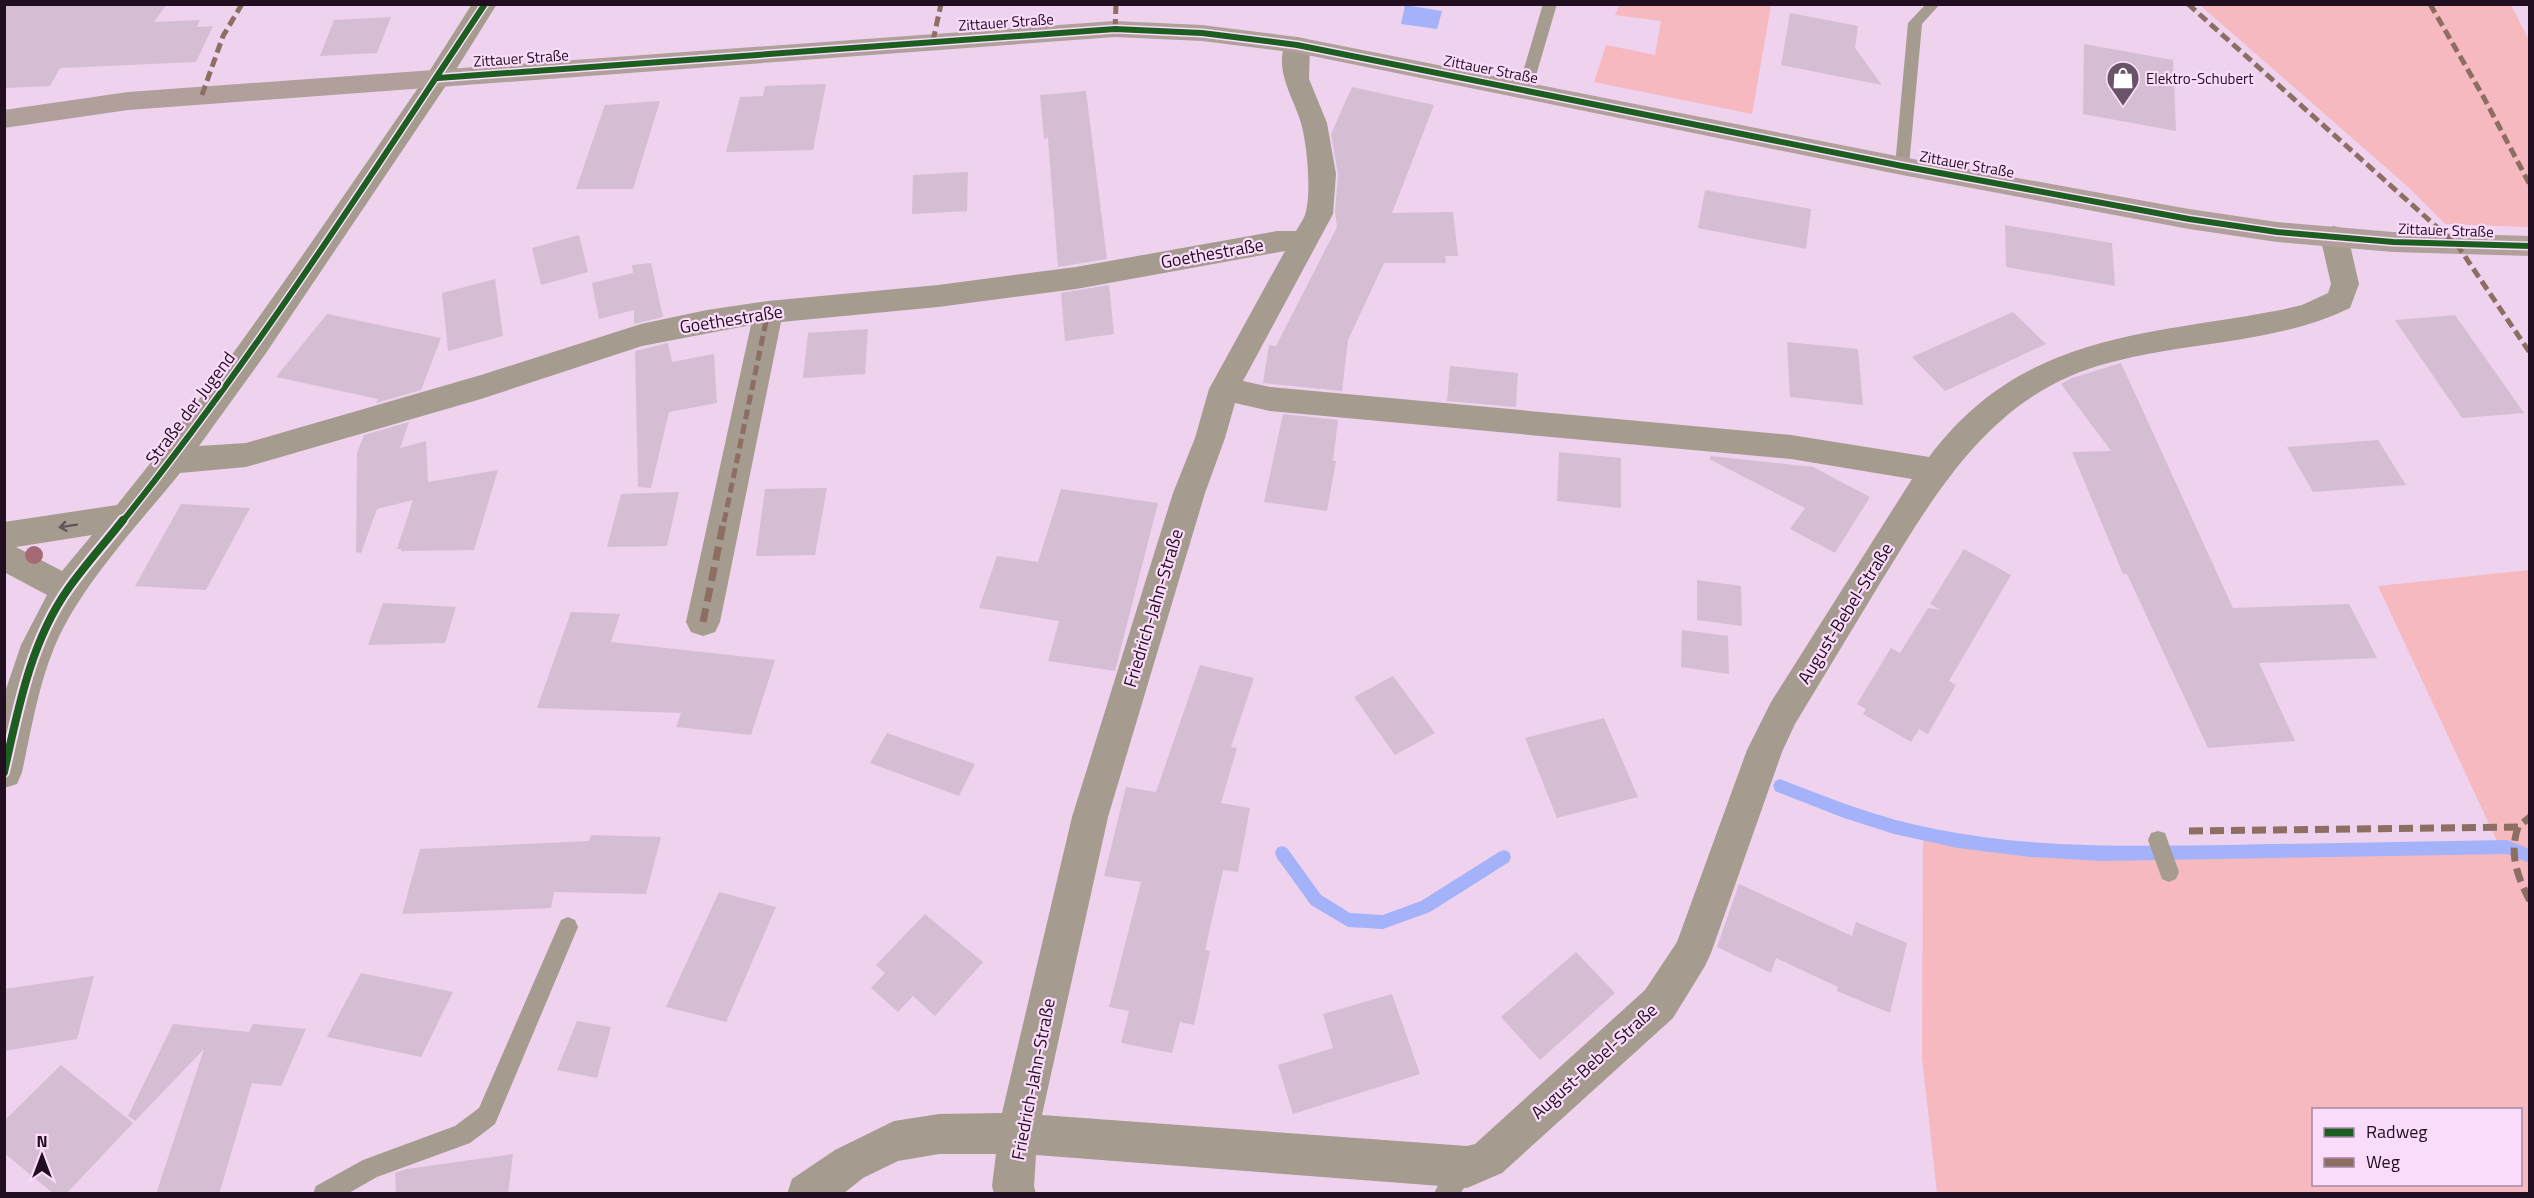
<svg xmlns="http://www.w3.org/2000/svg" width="2534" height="1198" viewBox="0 0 2534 1198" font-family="'Titillium Web',sans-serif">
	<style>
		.green { fill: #f6b9bf; fill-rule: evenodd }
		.water { fill: #a4b2fa }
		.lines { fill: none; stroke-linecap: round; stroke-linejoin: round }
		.stream { fill: #a4b2fa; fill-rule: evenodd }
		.building { fill: #d5bed4 }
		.service { fill: #a59b8f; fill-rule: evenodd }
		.minor { fill: #a59b8f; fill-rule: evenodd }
		.tertiary { fill: #a59b8f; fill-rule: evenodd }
		.secondary { fill: #b09f9b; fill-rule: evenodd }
		.quiet-far1 { stroke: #8d6e63; stroke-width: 5; stroke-dasharray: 10 5; stroke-linecap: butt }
		.quiet { stroke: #8d6e63; stroke-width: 7; stroke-dasharray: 14 7; stroke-linecap: butt }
		.cycleway-far1-casing { stroke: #fbdbfa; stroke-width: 9 }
		.cycleway-casing { stroke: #fbdbfa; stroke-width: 12 }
		.cycleway-far1 { stroke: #1b5e20; stroke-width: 6 }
		.cycleway { stroke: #1b5e20; stroke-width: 8 }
		.tree { fill: #a56a75 }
		.oneway { stroke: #635458 }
		.labels { text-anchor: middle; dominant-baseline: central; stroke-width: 4.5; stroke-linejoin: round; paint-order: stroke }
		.far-street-label { font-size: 15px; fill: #210e20; stroke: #fbdbfa }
		.far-poi-label { font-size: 15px; fill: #210e20; stroke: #fbdbfa; text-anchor: start }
		.street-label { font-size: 18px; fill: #210e20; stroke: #fbdbfa }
	</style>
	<rect width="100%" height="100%" fill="#eed2ee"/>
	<path class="green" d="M1619,5H1771L1752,114L1594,82L1606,45L1655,55L1661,21L1615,15Z
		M2200,5H2511L2529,40V227L2445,224L2406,185Z
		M2529,570V1193H1937L1922,1057L1923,830L2030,845L2142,849L2498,843L2378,586ZM2314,1110H2520V1184H2314Z"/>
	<path class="water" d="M1405,5L1442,11L1437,29L1401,24Z"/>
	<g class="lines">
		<path class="stream" d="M1780,779C1831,799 1881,819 1935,829C2033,849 2131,846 2230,845C2322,843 2415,842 2507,840L2530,849V863L2507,854L2102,861L2030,857L1958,848L1894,834L1844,818L1775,791L1773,786L1775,781Z
			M1282,846L1287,848L1321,895L1350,913L1383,915L1421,901L1499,852L1504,850L1509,852L1511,857L1509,862L1430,912L1383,929L1348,927L1311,905L1277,858L1275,853L1277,848Z"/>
	</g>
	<path class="building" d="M4,4H167L154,22L200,20L197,27L213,26L196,62L60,68L50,86L4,88Z
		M1790,13L1858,26L1855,48L1882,85L1781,65Z
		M391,17L377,53L320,56L334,20Z
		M2084,44L2173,60L2176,131L2083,114Z
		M826,84L813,150L726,152L740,97L763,96L765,86Z
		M1352,87L1434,105L1392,213L1453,212L1458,256H1445L1446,263H1384L1348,340L1342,391L1263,383L1269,345L1276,346L1337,227L1335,212L1338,174L1331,134Z
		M1086,91L1107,259L1058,267L1048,138L1044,139L1040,95Z
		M660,101L633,189H576L605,105Z
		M968,172L967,211L912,214L913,175Z
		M1705,190L1811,209L1806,249L1698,228Z
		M2005,225L2112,243L2115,286L2006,267Z
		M579,235L588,272L541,285L532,248Z
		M651,263L663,317L634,324V310L599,319L592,283L633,273L632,265Z
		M495,279L503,336L448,351L442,293Z
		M1109,285L1114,334L1065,341L1061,293Z
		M2013,312L2046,344L1945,391L1912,357Z
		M327,314L441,338L421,390L376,403L378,399L276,377Z
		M2455,315L2524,413L2462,418L2395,320Z
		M868,329L865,374L803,378L808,333Z
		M1787,342L1858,349L1863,405L1790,397Z
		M668,343L672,362L714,354L717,403L669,412L651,488L638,487L635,351Z
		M2121,363L2233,608L2349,604L2377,658L2259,663L2295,741L2208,748L2127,574H2123L2072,452L2111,451L2061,384L2072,378Z
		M1450,366L1518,373L1516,407L1447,401Z
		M1283,414L1338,420L1333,461H1336L1327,511L1264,502Z
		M409,422L400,448L426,441L428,482L498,470L474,550L401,551V549H397L413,500L377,509L361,553L356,552L357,453L364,435Z
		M2378,440L2406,485L2313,492L2287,447Z
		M1559,452L1621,458V508L1557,501Z
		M1711,456L1813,467L1870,497L1835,553L1790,529L1805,508L1709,459Z
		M827,488L815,555L756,556L765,489Z
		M1061,489L1158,503L1115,671L1048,661L1059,621L979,608L997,556L1038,562Z
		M679,492L667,546L607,547L621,494Z
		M181,504L250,508L206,590L135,586Z
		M1964,549L2011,575L1949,681L1956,685L1928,734L1919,729L1911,742L1863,714L1866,709L1857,704L1891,648L1900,653L1928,608L1941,610L1930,604Z
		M1697,580L1741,586L1742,626L1697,620Z
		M383,603L456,607L445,643L368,645Z
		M571,612L620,614L611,642L775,660L751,735L676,727L681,713L537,708Z
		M1682,630L1728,636L1729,674L1681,667Z
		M1200,665L1254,678L1231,747L1237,748L1221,803L1250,808L1238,872L1223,870L1205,950L1210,951L1194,1025L1180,1022L1172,1053L1121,1043L1129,1011L1109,1007L1141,882L1104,876L1126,787L1156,792Z
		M1393,676L1435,733L1395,755L1354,697Z
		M1604,718L1638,797L1557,818L1525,738Z
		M887,733L975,764L959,796L870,763Z
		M591,835L661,837L646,894L554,892L551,908L402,914L420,849L589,841Z
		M1739,884L1852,936L1856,922L1907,943L1890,1013L1837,991L1838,987L1776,958L1771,973L1717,947Z
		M719,892L776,907L726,1022L666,1007Z
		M925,914L983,962L935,1016L913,996L898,1012L871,988L885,973L876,965Z
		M1576,952L1615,993L1540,1060L1501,1017Z
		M361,973L453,992L421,1057L327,1037Z
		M94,976L77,1039L4,1051V989Z
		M1392,994L1420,1074L1293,1114L1278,1065L1333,1048L1323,1014Z
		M577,1021L611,1027L597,1078L557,1070Z
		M173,1024L249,1032L253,1024L306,1029L281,1086L252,1083L219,1194H156L204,1049L135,1121L128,1116Z
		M61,1065L133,1123L66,1194H54L4,1153V1121Z
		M513,1154L508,1194H396L395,1173L407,1169Z"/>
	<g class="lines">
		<path class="service" d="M1543,4H1557L1532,89L1525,94L1518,89Z
			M1926,4H1940L1922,24L1909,166L1902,171L1895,166L1908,23Z
			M2158,831L2165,833L2179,872L2176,879L2169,882L2162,879L2148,840L2151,833Z
			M568,917L575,920L578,927L495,1124L470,1143L377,1177L347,1194H313L316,1186L363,1160L455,1126L479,1108L561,920Z
			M1466,1157L1474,1160L1477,1168L1460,1194H1434C1440,1180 1452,1162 1466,1157Z"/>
		<path class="minor" d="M1297,37L1306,39L1310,45L1309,79L1327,123L1336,174L1333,214L1243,381L1270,387L1791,435L1929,457C2022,333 2143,336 2281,310L2302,305L2328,293L2331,284L2320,236L2324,229L2334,226L2344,229L2348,236L2359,284L2350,308C2276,344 2191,341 2112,362C1995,391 1941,484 1882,580C1853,628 1824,676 1795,724L1782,752L1711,953L1705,966L1673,1018L1502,1173L1467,1188L1036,1155L1034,1186L1036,1194H994L992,1186L996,1154H939L898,1161L863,1178L843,1194H787L792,1179L835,1150L894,1121L939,1114L1002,1113L1072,817L1173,493L1195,438L1209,389L1285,251L1076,289L938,307L781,322L720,622L715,632L703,636L691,632L686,622L751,325L642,346L481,399L246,467L180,473C138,525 79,587 54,648C38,687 31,731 22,772L17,784L4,788V695L21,645L47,595L4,572V522L117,505C229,367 328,218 429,72L438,69L447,72L451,78L266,353L199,446L246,443L481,375L641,324L707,310L768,301L938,285L1076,267L1277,231H1296C1299,226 1303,220 1305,215C1312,193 1307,144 1301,123C1294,98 1271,66 1288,39ZM1235,403L1270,411L1791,459L1912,479L1771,702L1747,750L1677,942L1645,990L1475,1144L1467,1146L1042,1115L1108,817L1205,493L1225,438ZM92,535L62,571L16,547Z"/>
		<path class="tertiary" d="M472,4H497L447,84L438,87L429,84L425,78Z"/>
		<path class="secondary" d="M1115,21L1202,25L1297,37L1902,157L2189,209L2277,222L2393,232L2530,236V256L2393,252L2277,242L2189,229L1902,175L1297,53L1202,41L1115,37L128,110L4,128V110L128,92Z"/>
		<path class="quiet-far1" d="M2188,4L2458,246L2530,353
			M2430,4L2483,96L2530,185
			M1115,29L1116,4
			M933,41L941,4
			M202,95L223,36L242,4
			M724,522L768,312"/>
		<path class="quiet" d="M703,622L724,520
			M2518,827C2509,854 2517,876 2530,901
			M2189,831L2518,827L2530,817"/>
		<g class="cycleway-far1-casing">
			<path id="cycleway-far1" d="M438,78L1115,29L1202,33L1297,45L1902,166L2189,219L2277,232L2393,242L2530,246
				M122,522C254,358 368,179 485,4"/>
		</g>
		<g class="cycleway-casing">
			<path id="cycleway" d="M4,772C18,710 30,643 68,589C85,565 105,543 123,520"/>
		</g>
		<use href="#cycleway-far1" class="cycleway-far1"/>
		<use href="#cycleway" class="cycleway"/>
	</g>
	<circle class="tree" cx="34" cy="555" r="9"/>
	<defs><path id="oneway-shaft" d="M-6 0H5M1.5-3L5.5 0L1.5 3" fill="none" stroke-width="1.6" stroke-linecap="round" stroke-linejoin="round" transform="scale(1.5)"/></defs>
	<use class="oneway" href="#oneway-shaft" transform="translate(68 526) rotate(171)"/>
	<defs>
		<g id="shop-pin" transform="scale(1.725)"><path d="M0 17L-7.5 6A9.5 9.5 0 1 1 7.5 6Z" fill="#695368" stroke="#fbdbfa"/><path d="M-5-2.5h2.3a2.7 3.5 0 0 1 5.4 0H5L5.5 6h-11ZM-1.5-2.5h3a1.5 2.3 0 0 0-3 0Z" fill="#fff"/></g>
	</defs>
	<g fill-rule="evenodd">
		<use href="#shop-pin" x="2123" y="78"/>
	</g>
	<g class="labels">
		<g class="far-street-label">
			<text transform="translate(1006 22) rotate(-4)">Zittauer Straße</text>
			<text transform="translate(521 58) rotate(-4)">Zittauer Straße</text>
			<text transform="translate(1491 69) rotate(11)">Zittauer Straße</text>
			<text transform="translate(1967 164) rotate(10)">Zittauer Straße</text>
			<text transform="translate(2446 230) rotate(2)">Zittauer Straße</text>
		</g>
		<g class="far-poi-label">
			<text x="2146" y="78">Elektro-Schubert</text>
		</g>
		<g class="street-label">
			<text transform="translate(1212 253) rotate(-10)">Goethestraße</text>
			<text transform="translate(731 319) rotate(-9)">Goethestraße</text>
			<text transform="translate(190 408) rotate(-53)">Straße der Jugend</text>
			<text transform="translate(1153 608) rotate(-73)">Friedrich-Jahn-Straße</text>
			<text transform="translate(1845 613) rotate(-58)">August-Bebel-Straße</text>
			<text transform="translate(1594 1061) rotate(-42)">August-Bebel-Straße</text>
			<text transform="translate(1033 1079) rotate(-79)">Friedrich-Jahn-Straße</text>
		</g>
	</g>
	<rect width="2534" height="1198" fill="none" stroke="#210e20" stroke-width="12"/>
	<rect x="2312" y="1108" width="210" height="78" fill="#fbdbfa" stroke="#a489a3" stroke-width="1.5"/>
	<rect x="2324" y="1128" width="30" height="9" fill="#1b5e20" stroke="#a489a3" stroke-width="1.5"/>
	<text x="2366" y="1138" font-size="18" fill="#210e20">Radweg</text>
	<rect x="2324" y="1158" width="30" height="9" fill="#8d6e63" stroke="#a489a3" stroke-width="1.5"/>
	<text x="2366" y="1168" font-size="18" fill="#210e20">Weg</text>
	<g transform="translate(42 1156)" stroke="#fbdbfa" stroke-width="4.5" paint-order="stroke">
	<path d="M0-4.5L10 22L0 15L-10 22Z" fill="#210e20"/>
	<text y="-9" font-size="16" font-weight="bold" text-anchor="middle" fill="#210e20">N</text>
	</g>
</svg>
